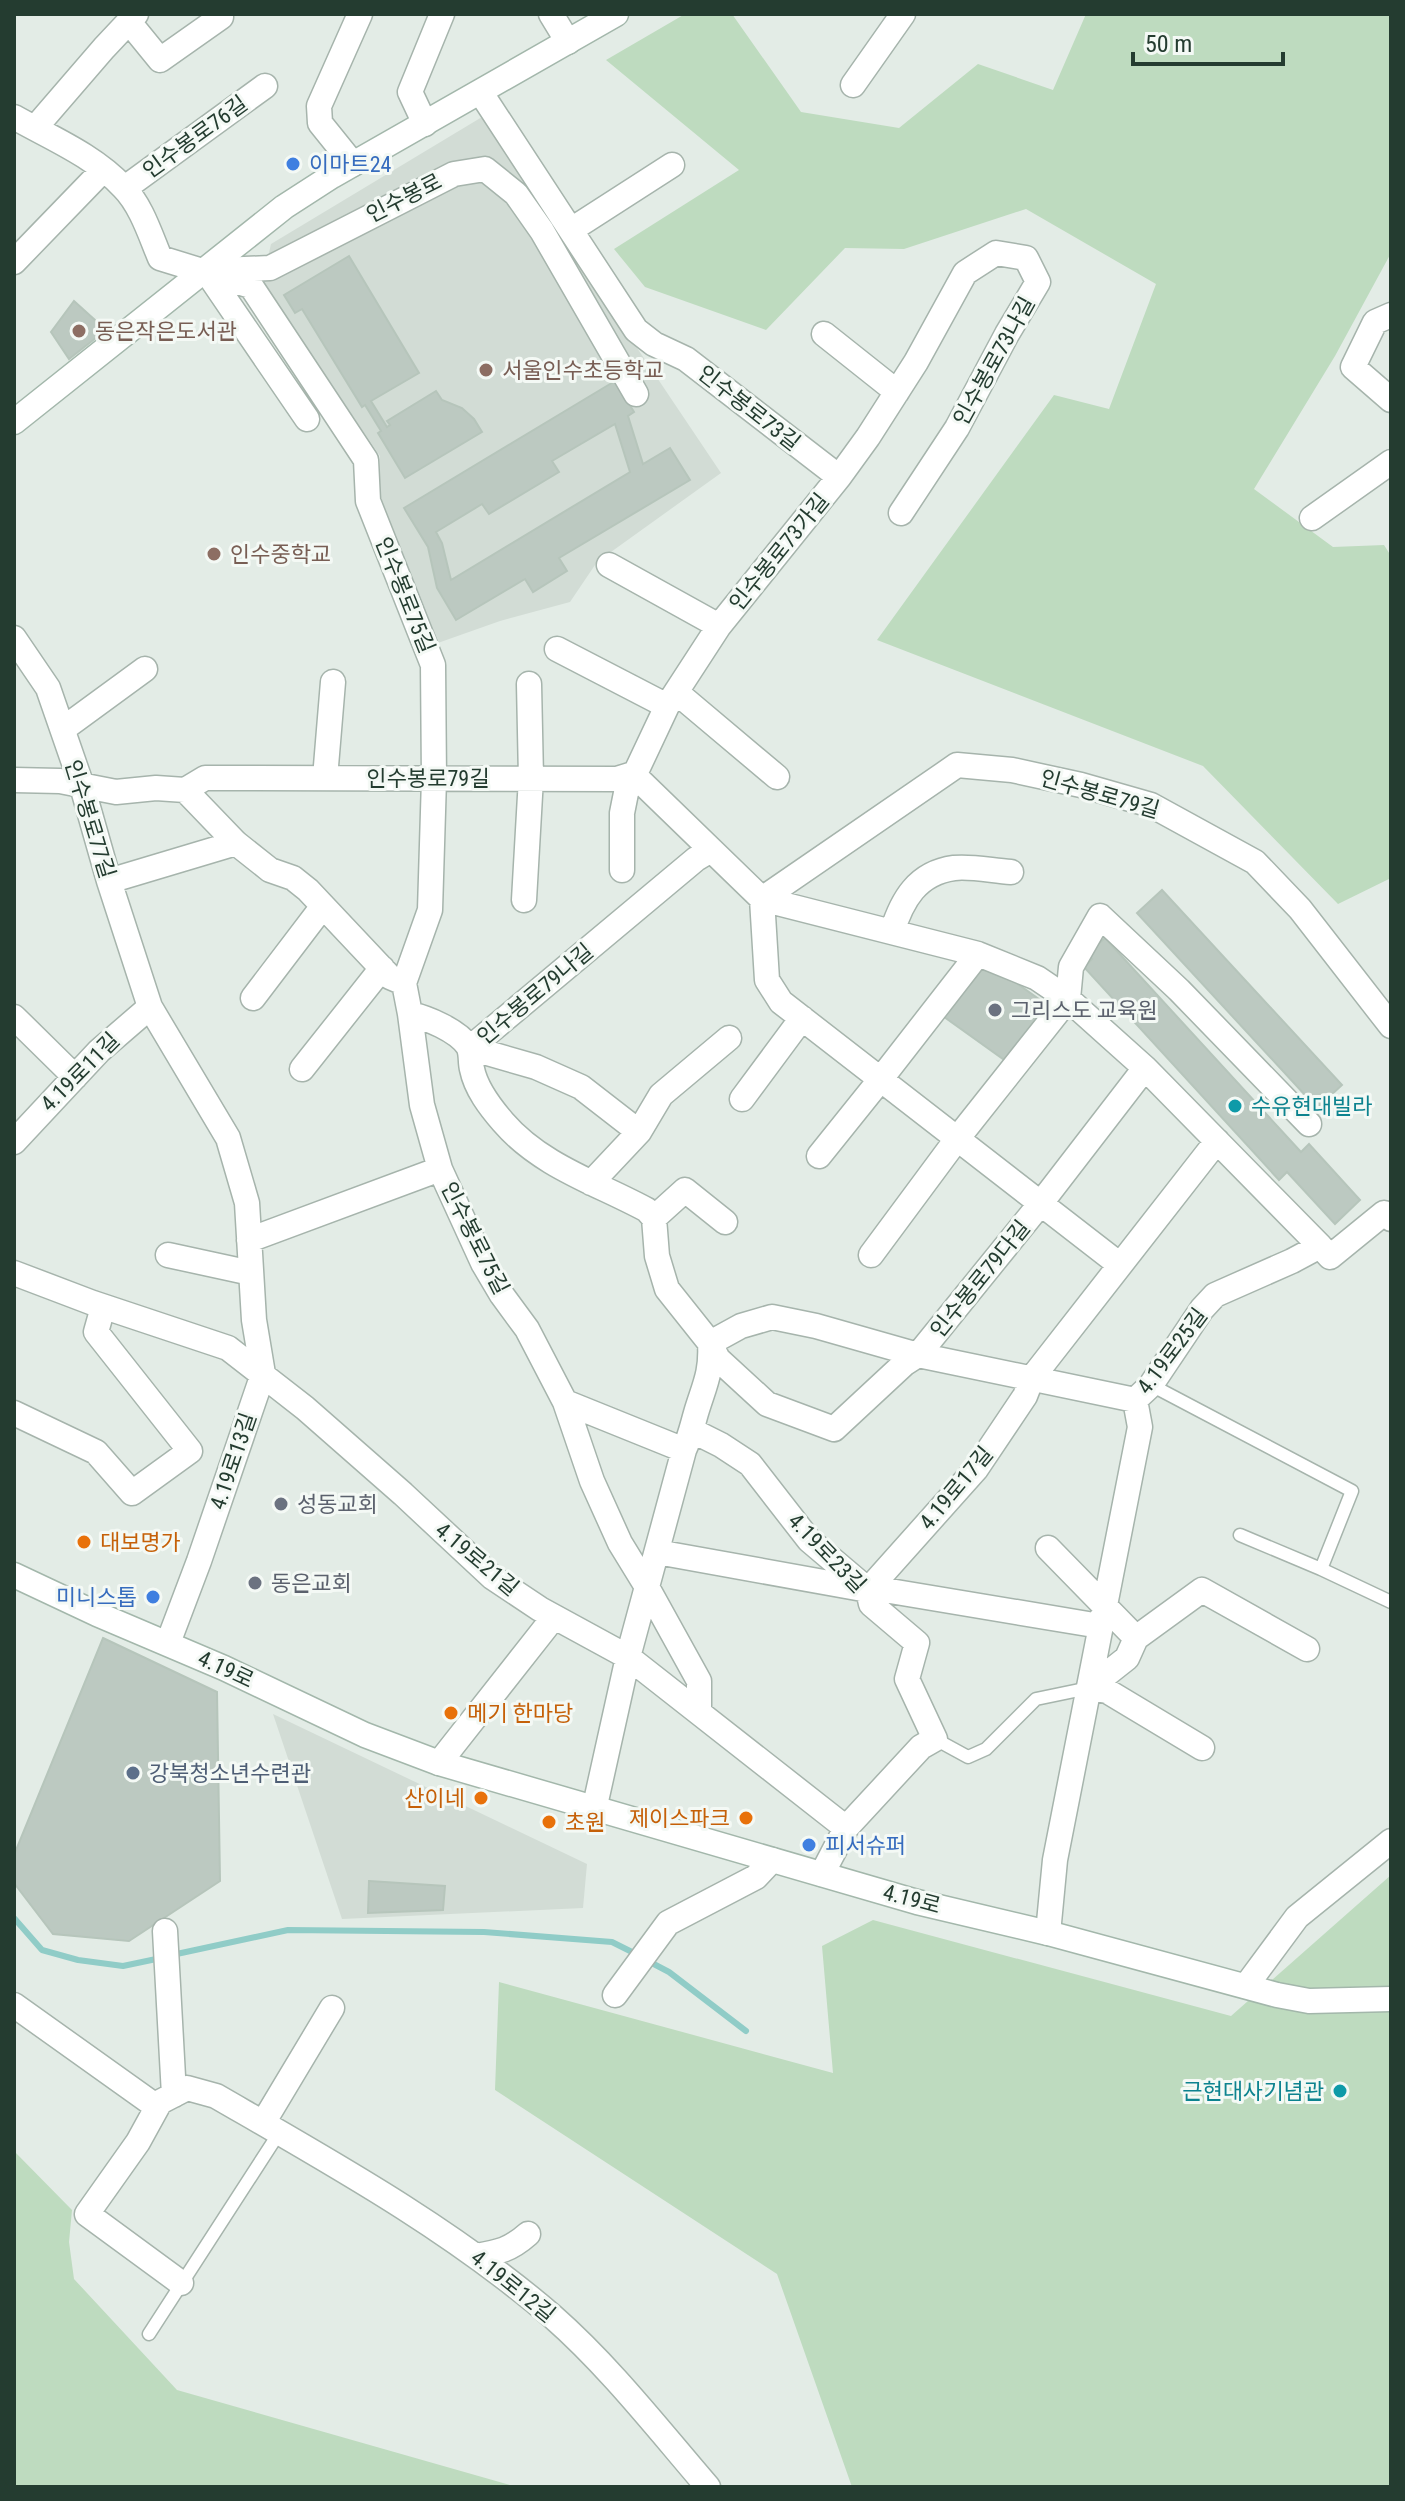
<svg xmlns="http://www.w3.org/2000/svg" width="1405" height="2501" viewBox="0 0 1405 2501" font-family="'Roboto Condensed','Noto Sans KR',sans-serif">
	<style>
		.built { fill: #d2dcd5 }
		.green { fill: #bedbbf }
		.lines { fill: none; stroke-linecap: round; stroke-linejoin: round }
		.stream { stroke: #90ccc7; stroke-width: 6 }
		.building { fill: #bcc9c1; stroke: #b6c5bb; stroke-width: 2; fill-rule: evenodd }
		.lane-casing { stroke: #a6b4ac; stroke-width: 15 }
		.street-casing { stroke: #a6b4ac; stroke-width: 27 }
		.secondary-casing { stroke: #a3b7ab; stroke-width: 27 }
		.lane { stroke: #fff; stroke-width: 12 }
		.street { stroke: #fff; stroke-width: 24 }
		.secondary { stroke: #fff; stroke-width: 24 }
		.shop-dot { fill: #3f7fe0; stroke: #f4f9f5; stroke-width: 3 }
		.education-dot { fill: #8d6e63; stroke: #f4f9f5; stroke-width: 3 }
		.worship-dot { fill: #6b7280; stroke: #f4f9f5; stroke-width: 3 }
		.culture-dot { fill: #0f9aa8; stroke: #f4f9f5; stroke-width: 3 }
		.food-dot { fill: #e8710a; stroke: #f4f9f5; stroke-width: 3 }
		.service-dot { fill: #5c6f8a; stroke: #f4f9f5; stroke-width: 3 }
		.labels { text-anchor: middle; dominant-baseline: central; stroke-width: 6; stroke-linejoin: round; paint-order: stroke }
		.street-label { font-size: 22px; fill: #243c30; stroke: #f4f9f5 }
		.shop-label { font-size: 22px; fill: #366cbe; stroke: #f4f9f5; text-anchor: start }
		.education-label { font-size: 22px; fill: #785e54; stroke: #f4f9f5; text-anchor: start }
		.worship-label { font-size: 22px; fill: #5b616d; stroke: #f4f9f5; text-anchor: start }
		.culture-label { font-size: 22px; fill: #0d838f; stroke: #f4f9f5; text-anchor: start }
		.food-label { font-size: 22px; fill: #c56008; stroke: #f4f9f5; text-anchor: start }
		.service-label { font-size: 22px; fill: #4e5e75; stroke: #f4f9f5; text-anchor: start }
	</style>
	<rect width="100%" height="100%" fill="#e3ece6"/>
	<path class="built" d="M482,117L721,473L597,562L570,602L500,621L435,644L378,504L380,456L262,283L271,244Z
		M273,1714L587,1864L583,1908L342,1919Z"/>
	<path class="green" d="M685,14H732L801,112L899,128L978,64L1053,90L1086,14H1391V253L1335,356L1254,489L1333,547L1384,545L1391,556V878L1338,904L1203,766L877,640L1054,395L1109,409L1156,284L1026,209L904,249L845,248L766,330L645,287L614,249L739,170L606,60Z
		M1391,1875V2487H852L777,2274L495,2090L499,1982L833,2073L822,1946L873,1920L1231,2016Z
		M14,2151L72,2210L69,2242L74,2279L177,2390L517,2487H14Z"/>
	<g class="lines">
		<path class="stream" d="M14,1918L42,1950L78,1960L123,1966L161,1958
			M172,1955L288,1930L484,1932L612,1942L638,1955
			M648,1961L669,1972L746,2031"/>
	</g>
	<path class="building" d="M349,256L419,373L371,401L387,427L390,425L387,421L436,391L442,400L462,408L474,419L482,432L405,478L378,433L381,431L365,405L362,407L302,309L295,313L284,295Z
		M74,301L106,330L69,359L51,332Z
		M615,381L634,412L628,416L643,464L670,448L690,480L559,558L567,571L533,592L525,579L456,620L437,588L428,547L404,508ZM615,424L630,472L451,580L442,543L436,532L482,504L489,514L559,472L552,461Z
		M1162,890L1342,1085L1317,1108L1137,913Z
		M1105,938L1301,1152L1309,1144L1360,1200L1335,1224L1287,1172L1279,1180L1084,967L1092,959L1087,954Z
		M980,957L1050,1007L1010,1064L940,1014Z
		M103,1638L217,1692L220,1881L129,1941L53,1934L14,1883V1855Z
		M369,1881L445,1886L443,1910L368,1913Z"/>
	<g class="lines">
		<g class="lane-casing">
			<path id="lane" d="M1151,1385L1352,1491L1321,1569L1391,1602
				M1240,1535L1321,1569
				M935,1739L968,1757L986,1749L1036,1699L1089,1688
				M149,2334L279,2133"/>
		</g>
		<g class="street-casing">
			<path id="street" d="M551,14L568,42
				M129,22L160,60L221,17
				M853,85L903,14
				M481,93L636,330L654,344L686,359L839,477
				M14,117C51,138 93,155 123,187C141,205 150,234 160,258L251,286L366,460L368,501L433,665L434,779L430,910L404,983
				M425,124L410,92L442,14
				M35,128L104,48L136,14
				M353,164L320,123L319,106L360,14
				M125,188L265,86
				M571,230L672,165
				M14,262L103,170
				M220,270L270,268L454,174L485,169L516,194L542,231L636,394
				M206,271L307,419
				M1391,315L1375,322L1353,367L1391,400
				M824,334L897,392
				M1312,518L1391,462
				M609,565L719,626
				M14,638L48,688L82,786L109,881L150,1007L228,1138L247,1203L254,1320L263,1374L199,1561L168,1643
				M557,649L667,706
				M676,692L777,777
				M63,729L145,669
				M633,774L762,899L978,954L1037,978L1068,999L1145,1068L1320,1246
				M325,778L333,682
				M14,780L60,781L116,792L156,788L185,790L205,778L617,779L633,774
				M185,790L236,843L270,870L293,878L308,890L390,977L404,983L410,1014C427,1018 457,1030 468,1046C472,1053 470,1062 472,1069C476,1089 490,1107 503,1122C541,1166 597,1183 647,1210L654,1218L657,1256L667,1289L710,1343L718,1359L767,1404L834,1429L904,1364L918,1355L1041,1203L1145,1068
				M622,870V813L626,793L667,706L719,626L839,477L868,437L916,362L965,273L996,253L1026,258L1038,282L1007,334L957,428L901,513
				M109,881L236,843
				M524,900L531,778L529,684
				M892,932C902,900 917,873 954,868C972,866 993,871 1011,872
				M253,998L323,906
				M410,1014L422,1105L440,1169L483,1263L502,1295L527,1329L565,1402L592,1481L620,1543L647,1587L699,1681V1711
				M14,1017L75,1077
				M470,1048L696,859L711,850
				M470,1048L536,1067L581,1087L639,1132
				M302,1069L382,968
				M742,1099L802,1018
				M14,1142L99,1051L150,1007
				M819,1156L880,1080L978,954
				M591,1183L639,1132L661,1095L729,1038
				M654,1218L685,1190L725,1222
				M249,1240L440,1169
				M168,1255L251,1273
				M871,1255L957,1139L1068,999L1071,967L1100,916L1179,990L1309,1124
				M1120,1265L781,1002L767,980L762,899L957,765L1012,770L1081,785L1151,805L1255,862L1300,909L1391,1026
				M14,1273L93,1303L228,1348L305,1408L403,1494L492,1577L540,1609L628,1657L846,1828
				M565,1402L684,1450
				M14,1413L96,1452L132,1493L190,1451L96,1332L103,1307
				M693,1431L721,1445L750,1464L809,1540L868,1590L871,1604L917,1643L907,1679L935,1739L921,1747L846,1828L822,1874
				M1048,1548L1136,1638
				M657,1552L868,1590H884L1100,1626
				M868,1590L976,1469L1025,1396L1032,1378L1217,1141
				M1089,1688L1127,1658L1136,1638L1202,1590L1307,1649
				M1089,1688L1107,1691L1202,1748
				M439,1763L554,1617
				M594,1810L628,1657L684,1450C690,1437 692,1427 696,1413C704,1386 712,1373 710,1343L741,1326L772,1317L816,1326L918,1355L1135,1400
				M165,1931L174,2095
				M1048,1933L1055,1860L1140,1427L1135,1400L1151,1385L1202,1309L1215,1295L1292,1261L1320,1246L1330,1257L1384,1213L1391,1219
				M1246,1986L1297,1917L1391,1841
				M615,1995L668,1923L756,1877L772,1860
				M14,2005L157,2107
				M263,2123L332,2008
				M476,2256C499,2252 510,2250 528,2234
				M181,2283L87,2214L138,2142L160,2102L187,2088L216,2096C332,2163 451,2229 552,2316C610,2367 658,2429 708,2487"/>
		</g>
		<g class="secondary-casing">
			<path id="secondary" d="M14,422L284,207L332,176L616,14
				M14,1575L97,1614L224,1668L365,1735L439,1763L917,1902L1048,1933L1277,1995L1309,2001L1391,1999"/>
		</g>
		<use href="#lane" class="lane"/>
		<use href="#street" class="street"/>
		<use href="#secondary" class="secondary"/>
	</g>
	<g class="shop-dot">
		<circle cx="293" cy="164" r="8"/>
		<circle cx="153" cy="1597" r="8"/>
		<circle cx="809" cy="1845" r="8"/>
	</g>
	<g class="education-dot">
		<circle cx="79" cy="331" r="8"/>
		<circle cx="486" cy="370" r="8"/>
		<circle cx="214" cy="554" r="8"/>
	</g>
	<g class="worship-dot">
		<circle cx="995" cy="1010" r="8"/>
		<circle cx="281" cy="1504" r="8"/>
		<circle cx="255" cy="1583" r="8"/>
	</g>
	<g class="culture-dot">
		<circle cx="1235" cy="1106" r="8"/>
		<circle cx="1340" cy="2091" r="8"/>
	</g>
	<g class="food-dot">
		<circle cx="84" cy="1542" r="8"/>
		<circle cx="451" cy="1713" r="8"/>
		<circle cx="481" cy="1798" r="8"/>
		<circle cx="746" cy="1818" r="8"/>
		<circle cx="549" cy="1822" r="8"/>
	</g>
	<circle class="service-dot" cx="133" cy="1773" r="8"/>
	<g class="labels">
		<g class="street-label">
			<text transform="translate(195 137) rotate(-36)">인수봉로76길</text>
			<text transform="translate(404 198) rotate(-27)">인수봉로</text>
			<text transform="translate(994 361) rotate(-61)">인수봉로73나길</text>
			<text transform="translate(749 408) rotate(38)">인수봉로73길</text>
			<text transform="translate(779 552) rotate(-51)">인수봉로73가길</text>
			<text transform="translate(405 595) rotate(68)">인수봉로75길</text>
			<text x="428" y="778">인수봉로79길</text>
			<text transform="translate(1100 794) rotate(16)">인수봉로79길</text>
			<text transform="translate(90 819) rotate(73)">인수봉로77길</text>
			<text transform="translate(535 994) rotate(-40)">인수봉로79나길</text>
			<text transform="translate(80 1072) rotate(-45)">4.19로11길</text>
			<text transform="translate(475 1238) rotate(63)">인수봉로75길</text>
			<text transform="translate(980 1279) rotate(-51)">인수봉로79다길</text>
			<text transform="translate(1172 1351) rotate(-53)">4.19로25길</text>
			<text transform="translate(233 1461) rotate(-71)">4.19로13길</text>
			<text transform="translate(956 1488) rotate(-50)">4.19로17길</text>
			<text transform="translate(827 1553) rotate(46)">4.19로23길</text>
			<text transform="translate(477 1559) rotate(40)">4.19로21길</text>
			<text transform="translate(226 1669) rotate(25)">4.19로</text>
			<text transform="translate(912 1899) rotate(15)">4.19로</text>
			<text transform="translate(513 2286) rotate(39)">4.19로12길</text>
		</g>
		<g class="shop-label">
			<text x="309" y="164">이마트24</text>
			<text x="137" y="1597" text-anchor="end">미니스톱</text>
			<text x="825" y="1845">피서슈퍼</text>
		</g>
		<g class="education-label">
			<text x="95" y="331">동은작은도서관</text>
			<text x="502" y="370">서울인수초등학교</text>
			<text x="230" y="554">인수중학교</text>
		</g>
		<g class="worship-label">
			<text x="1011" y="1010">그리스도 교육원</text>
			<text x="297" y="1504">성동교회</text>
			<text x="271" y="1583">동은교회</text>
		</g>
		<g class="culture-label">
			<text x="1251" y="1106">수유현대빌라</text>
			<text x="1324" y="2091" text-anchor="end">근현대사기념관</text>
		</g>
		<g class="food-label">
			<text x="100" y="1542">대보명가</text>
			<text x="467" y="1713">메기 한마당</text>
			<text x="465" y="1798" text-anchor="end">산이네</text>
			<text x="730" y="1818" text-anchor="end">제이스파크</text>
			<text x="565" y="1822">초원</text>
		</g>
		<g class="service-label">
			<text x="149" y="1773">강북청소년수련관</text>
		</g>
	</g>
	<rect width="1405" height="2501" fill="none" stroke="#243c30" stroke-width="32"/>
	<path d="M1133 52v12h150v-12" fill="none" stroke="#243c30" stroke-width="4"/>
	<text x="1145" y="52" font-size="24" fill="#243c30" stroke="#f4f9f5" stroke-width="6" paint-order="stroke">50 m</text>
</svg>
